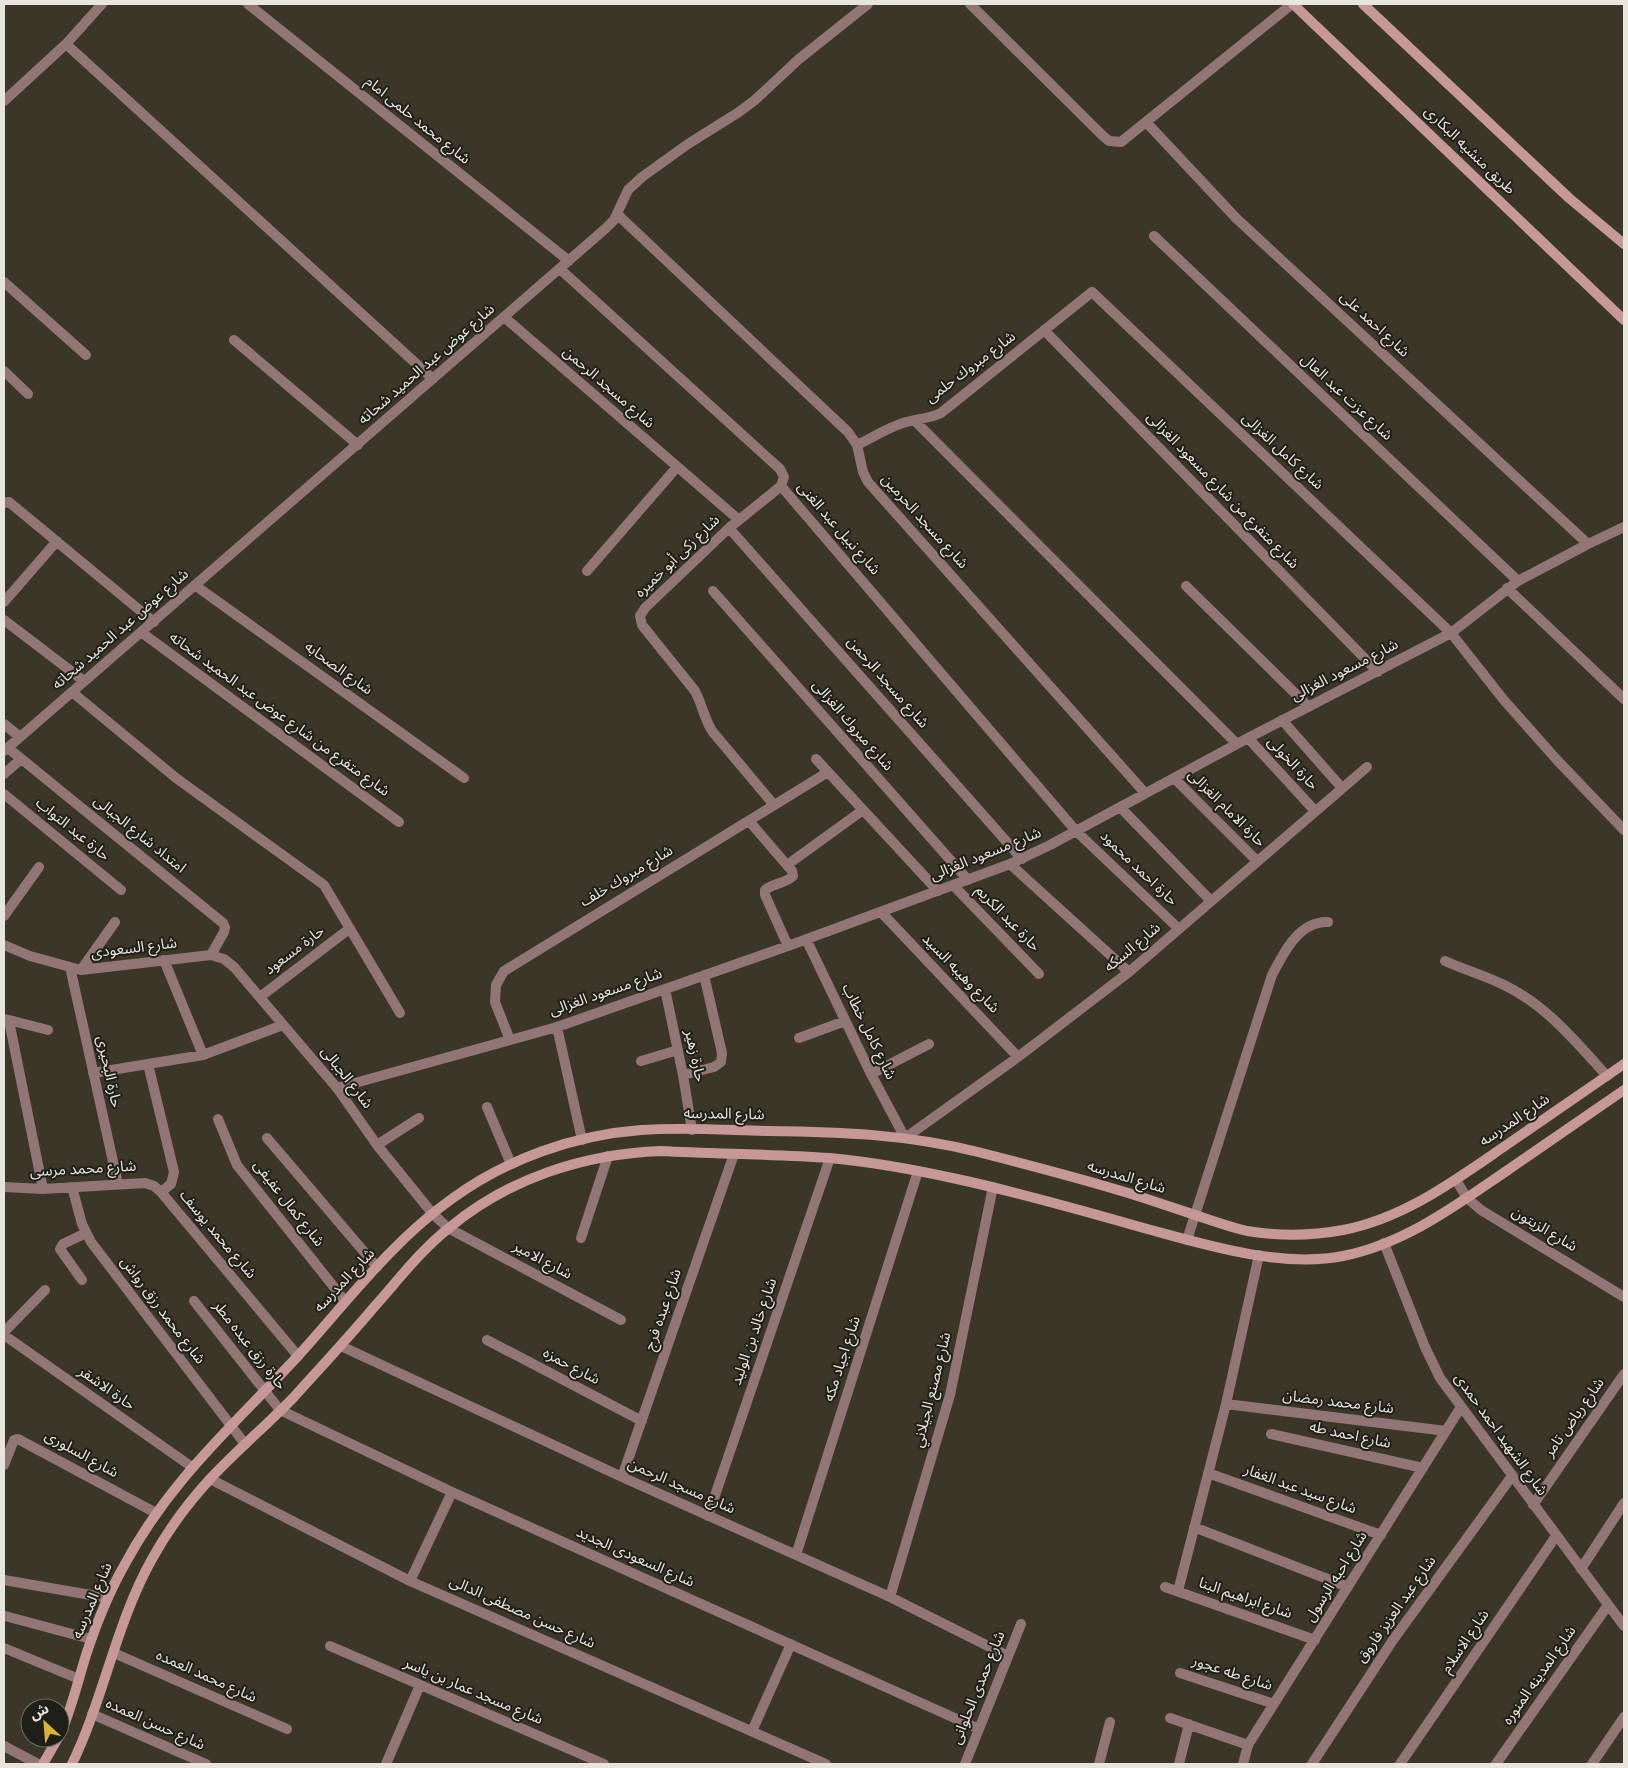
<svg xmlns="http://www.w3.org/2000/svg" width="1628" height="1768" viewBox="0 0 1628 1768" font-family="Overpass,'Noto Sans Arabic',sans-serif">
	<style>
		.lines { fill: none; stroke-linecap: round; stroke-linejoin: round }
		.street { stroke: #927675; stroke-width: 10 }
		.secondary { stroke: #c69897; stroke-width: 10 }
		.labels { text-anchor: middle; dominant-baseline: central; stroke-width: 4; stroke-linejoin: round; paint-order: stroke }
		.street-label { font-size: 15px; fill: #e8e5dd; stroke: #201e18 }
	</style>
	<rect width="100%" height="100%" fill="#3c3629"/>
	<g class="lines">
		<path class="street" d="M248,4L569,261
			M970,4L1102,135L1109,141L1121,142L1292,4
			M66,44L433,379
			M4,101L66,44L102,4
			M1146,122L1236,218L1588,544
			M617,214L848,432L857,445L863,472L868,482L1145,793
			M1154,236L1518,581
			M560,269L780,469L784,477L781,486
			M4,282L86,355
			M504,317L739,520
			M1044,330L1378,672
			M234,340L358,445
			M4,371L28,394
			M915,421L1237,744
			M857,445C872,438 887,428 903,423C916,419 928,419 941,413L1092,292L1451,633L1503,699L1557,760L1624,830
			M781,486L1076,831L1179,929
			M4,503L9,502L154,622
			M729,528L1022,859
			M587,571L677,467
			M196,586L464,778
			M1186,586L1309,707
			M1507,588L1624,699
			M713,591L968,880
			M4,602L57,541
			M4,620L84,681
			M141,632L399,822
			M72,692L176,778L324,885L400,1013
			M1282,720L1342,788
			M4,724L20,737
			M1248,738L1315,811
			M8,748L223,923L225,927L224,932L211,955
			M4,751L605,229L614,220L628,190L642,177L688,144L739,112L755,100L799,59L868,4
			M816,759L938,891
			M4,774L21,759
			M1174,778L1257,861
			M4,794L121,890
			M774,805L712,731C704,718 702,704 695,691L642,625L640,616L645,608L729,528L781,486
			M1120,807L1211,901
			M749,821L792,871L793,876C785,884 773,883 765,890V895L788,946
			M1010,864L1129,972
			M787,865L863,810
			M953,885L1039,974
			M881,912L1018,1057
			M4,916L39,867
			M806,939L871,1074L905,1138L1018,1057L1129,972L1367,767
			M4,945L30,956L81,970L211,955L224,959L234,967L337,1088L377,1145L432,1213L448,1228L621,1320
			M164,960L203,1055
			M1445,961C1465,970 1487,976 1506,986C1547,1006 1577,1043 1607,1076
			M70,967L118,1184
			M81,970L115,922
			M665,989L683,1075L692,1130
			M260,997L349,929
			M5,1019L48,1030
			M9,1021L43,1189
			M557,1027L582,1140
			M799,1038L845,1021
			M510,1040L495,1002L496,985L504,971L828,772
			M641,1061L678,1050
			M148,1064L174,1172L171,1184L161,1192
			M93,1073L203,1055L283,1025
			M871,1074L929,1044
			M683,1075L714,1067L721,1062L722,1053L704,975
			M337,1088L557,1027L788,946L1010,864L1050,845L1248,738L1451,633L1518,581L1588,544L1624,527
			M487,1107L511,1164
			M218,1119L237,1165L345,1301
			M267,1138L377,1267
			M377,1145L419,1118
			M1456,1180L1467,1198L1481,1210L1624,1297
			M4,1187L43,1189L145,1183L154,1186L161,1192L298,1356
			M72,1187L82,1224L91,1242L245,1444
			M581,1238L608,1156
			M1187,1240L1272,975C1284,952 1299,921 1328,922
			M1384,1243L1425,1347L1440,1378L1624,1626
			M82,1280L60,1249L63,1244L86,1233
			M194,1301L280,1410L452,1492L979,1729
			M4,1332L45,1290
			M4,1335L192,1467
			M487,1340L642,1421
			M341,1346L622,1477L890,1597L1008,1656
			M1226,1404L1446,1431
			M1271,1434L1423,1468
			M4,1465L14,1440L18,1439L156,1513
			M1208,1473L1381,1535
			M622,1477L734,1154
			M210,1479L410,1581L826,1764
			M1533,1505L1624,1374
			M708,1516L830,1158
			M1194,1527L1348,1587
			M796,1555L918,1171
			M1581,1569L1624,1503
			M4,1580L108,1598
			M410,1581L452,1492
			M1165,1587L1315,1640
			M1178,1591L1226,1404L1259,1255
			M890,1597L950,1395L993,1187
			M5,1616L91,1639
			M330,1646L604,1764
			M4,1648L79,1679
			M114,1653L287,1729
			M1180,1673L1274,1704
			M92,1714L206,1764
			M1170,1718L1248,1745
			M752,1731L791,1644
			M4,1746L38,1764
			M386,1764L420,1685
			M965,1764L1021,1624
			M1099,1764L1110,1722
			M1179,1764L1189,1724
			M1243,1764L1248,1745L1461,1407
			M1312,1764L1393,1640L1512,1476
			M1400,1764L1556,1536
			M1496,1764L1608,1605
			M1592,1764L1624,1717"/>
		<path class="secondary" d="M1293,4L1624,320
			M1363,4L1569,198L1624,244
			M60,1735C72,1708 78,1680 87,1652C97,1622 109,1592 125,1564C170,1480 234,1425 297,1357C346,1303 393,1240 453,1198C507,1159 574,1135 641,1130C683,1127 725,1130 767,1131C841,1132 906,1134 978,1152C1025,1164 1072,1176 1118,1190C1149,1199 1179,1210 1210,1220C1222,1224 1234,1228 1247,1231C1278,1236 1311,1236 1343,1230C1404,1218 1454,1181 1505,1146C1544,1119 1584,1092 1624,1064
			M43,1764L58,1738
			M72,1764C104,1698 116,1623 152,1559C168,1530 188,1503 210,1479C237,1450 267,1425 294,1397C321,1367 349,1337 375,1306C399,1279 421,1250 449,1228C509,1178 584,1154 661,1151C718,1154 774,1154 830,1158C873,1162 916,1170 957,1179C1022,1193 1087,1212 1151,1230C1209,1246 1283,1268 1343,1256C1404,1244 1455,1206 1505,1172C1545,1144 1585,1117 1624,1090"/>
	</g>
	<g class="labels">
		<g class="street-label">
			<text transform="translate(417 121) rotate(39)">شارع محمد حلمى امام</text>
			<text transform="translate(1469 151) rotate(44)">طريق منشيه البكارى</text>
			<text transform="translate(1374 325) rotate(43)">شارع احمد على</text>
			<text transform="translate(427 365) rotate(-41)">شارع عوض عبد الحميد شحاته</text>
			<text transform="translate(971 368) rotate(-37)">شارع مبروك حلمى</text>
			<text transform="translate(608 388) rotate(41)">شارع مسجد الرحمن</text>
			<text transform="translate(1346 398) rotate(43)">شارع عزت عبد العال</text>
			<text transform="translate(1282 452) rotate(43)">شارع كامل الغزالى</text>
			<text transform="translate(1222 491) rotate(46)">شارع متفرع من شارع مسعود الغزالى</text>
			<text transform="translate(924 522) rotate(48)">شارع مسجد الحرمين</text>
			<text transform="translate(838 529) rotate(49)">شارع نبيل عبد الغنى</text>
			<text transform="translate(678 557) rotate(-44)">شارع زكى أبو خميره</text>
			<text transform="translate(121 630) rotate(-41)">شارع عوض عبد الحميد شحاته</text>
			<text transform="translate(338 669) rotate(36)">شارع الصحابه</text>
			<text transform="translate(1345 671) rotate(-27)">شارع مسعود الغزالى</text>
			<text transform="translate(887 683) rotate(49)">شارع مسجد الرحمن</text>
			<text transform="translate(279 715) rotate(36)">شارع متفرع من شارع عوض عبد الحميد شحاته</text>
			<text transform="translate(852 726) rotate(49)">شارع مبروك الغزالى</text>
			<text transform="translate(1292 764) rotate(47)">حارة الخولى</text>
			<text transform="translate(1226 809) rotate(45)">حارة الامام الغزالى</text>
			<text transform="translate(72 830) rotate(39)">حارة عبد التواب</text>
			<text transform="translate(139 835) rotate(39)">امتداد شارع الجبالى</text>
			<text transform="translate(986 855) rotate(-22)">شارع مسعود الغزالى</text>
			<text transform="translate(1138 869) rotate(44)">حارة احمد محمود</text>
			<text transform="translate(627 877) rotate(-31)">شارع مبروك خلف</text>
			<text transform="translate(1007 919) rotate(46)">حارة عبد الكريم</text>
			<text transform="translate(1133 948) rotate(-40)">شارع السكه</text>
			<text transform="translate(134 949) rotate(-7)">شارع السعودى</text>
			<text transform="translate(295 951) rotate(-37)">حارة مسعود</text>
			<text transform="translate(960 974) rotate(46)">شارع وهيبه السيد</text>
			<text transform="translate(606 993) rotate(-19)">شارع مسعود الغزالى</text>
			<text transform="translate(868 1032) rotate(64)">شارع كامل خطاب</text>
			<text transform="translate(694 1056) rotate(78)">حارة زهير</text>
			<text transform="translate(108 1072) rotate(78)">حارة البحيرى</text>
			<text transform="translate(346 1078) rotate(52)">شارع الجبالى</text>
			<text transform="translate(724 1115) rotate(1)">شارع المدرسه</text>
			<text transform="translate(1515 1121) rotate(-34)">شارع المدرسه</text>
			<text transform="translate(83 1170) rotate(-3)">شارع محمد مرسى</text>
			<text transform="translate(1126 1178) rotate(17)">شارع المدرسه</text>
			<text transform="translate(288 1204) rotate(52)">شارع كمال عفيفى</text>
			<text transform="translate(1544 1230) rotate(31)">شارع الزيتون</text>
			<text transform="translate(217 1235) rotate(50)">شارع محمد يوسف</text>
			<text transform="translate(542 1261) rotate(28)">شارع الامير</text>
			<text transform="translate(345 1281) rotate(-47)">شارع المدرسه</text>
			<text transform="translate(664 1310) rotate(-71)">شارع عبده فرج</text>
			<text transform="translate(162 1311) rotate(53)">شارع محمد رزق رواش</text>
			<text transform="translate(755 1332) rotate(-71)">شارع خالد بن الوليد</text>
			<text transform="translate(249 1346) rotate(52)">حارة رزق عبده مطر</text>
			<text transform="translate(843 1359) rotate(-72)">شارع اجياد مكه</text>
			<text transform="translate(571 1367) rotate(28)">شارع حمزه</text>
			<text transform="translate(106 1389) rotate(35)">حارة الاشقر</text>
			<text transform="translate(933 1390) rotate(-76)">شارع مصنع الجيلاني</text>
			<text transform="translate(1338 1403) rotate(7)">شارع محمد رمضان</text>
			<text transform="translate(1575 1418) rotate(-55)">شارع رياض تامر</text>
			<text transform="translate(1500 1435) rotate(54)">شارع الشهيد احمد حمدى</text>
			<text transform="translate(1350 1436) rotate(12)">شارع احمد طه</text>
			<text transform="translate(81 1455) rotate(29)">شارع السلورى</text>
			<text transform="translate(681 1487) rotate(24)">شارع مسجد الرحمن</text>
			<text transform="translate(1300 1490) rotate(20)">شارع سيد عبد الغفار</text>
			<text transform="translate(635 1558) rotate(24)">شارع السعودى الجديد</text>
			<text transform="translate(1337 1577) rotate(-58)">شارع احبه الرسول</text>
			<text transform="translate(1245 1599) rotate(19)">شارع ابراهيم البنا</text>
			<text transform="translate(93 1601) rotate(-67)">شارع المدرسه</text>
			<text transform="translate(1397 1610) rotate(-55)">شارع عبد العزيز فاروق</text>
			<text transform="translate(522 1613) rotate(24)">شارع حسن مصطفى الدالى</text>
			<text transform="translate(1466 1642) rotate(-56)">شارع الاسلام</text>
			<text transform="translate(1232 1674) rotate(18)">شارع طه عجور</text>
			<text transform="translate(1540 1676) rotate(-55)">شارع المدينه المنوره</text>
			<text transform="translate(206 1677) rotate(24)">شارع محمد العمده</text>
			<text transform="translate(979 1688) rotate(-68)">شارع حمدى الحلوانى</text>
			<text transform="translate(473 1692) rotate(23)">شارع مسجد عمار بن ياسر</text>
			<text transform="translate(155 1725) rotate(24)">شارع حسن العمده</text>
		</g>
	</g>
	<rect width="1628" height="1768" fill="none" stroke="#e8e5dd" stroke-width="10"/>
	<g transform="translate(45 1723) rotate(334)"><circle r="24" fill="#201e18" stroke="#706e67"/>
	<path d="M0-4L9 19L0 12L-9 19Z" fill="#d5b534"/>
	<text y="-8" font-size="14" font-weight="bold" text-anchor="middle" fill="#e8e5dd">ش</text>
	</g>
</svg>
